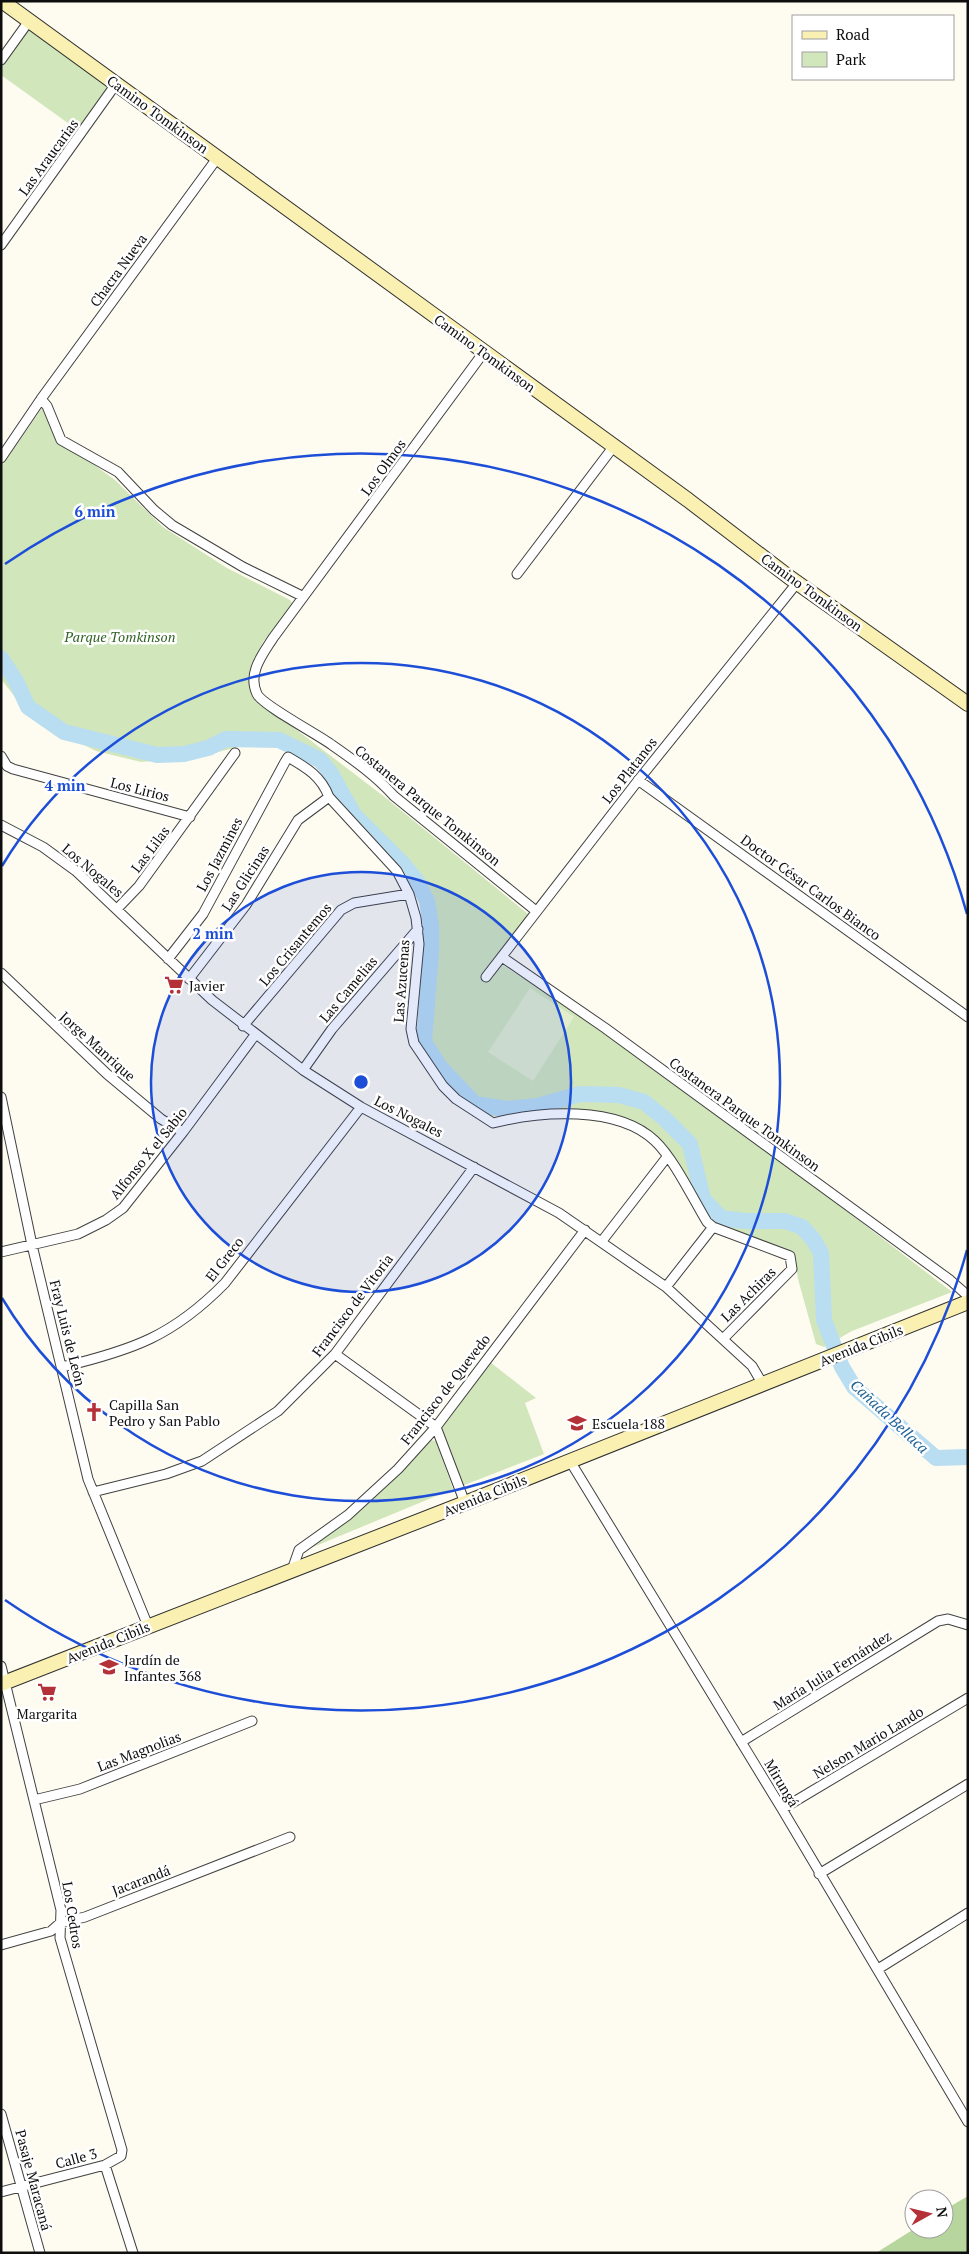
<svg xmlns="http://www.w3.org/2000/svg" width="969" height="2254" viewBox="0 0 969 2254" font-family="'PT Serif',serif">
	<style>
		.green { fill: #d2e6bc }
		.forest { fill: #b7d69d }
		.pitch { fill: #e3eecd }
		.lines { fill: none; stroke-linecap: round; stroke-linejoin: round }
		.river { stroke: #b9ddf1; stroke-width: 16 }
		.street-casing { stroke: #414141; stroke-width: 11 }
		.secondary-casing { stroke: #303030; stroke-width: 16 }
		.street { stroke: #fff; stroke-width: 9 }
		.secondary { stroke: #f9f0b1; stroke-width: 14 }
		.ring { fill: none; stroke: #1d4ed8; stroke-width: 2.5 }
		.labels { text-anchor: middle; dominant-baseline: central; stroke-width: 5; stroke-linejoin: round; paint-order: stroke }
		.street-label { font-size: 14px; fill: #0e0e0e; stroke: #fff }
		.park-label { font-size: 14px; font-style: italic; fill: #306123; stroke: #fff }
		.poi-label { font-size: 14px; fill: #0e0e0e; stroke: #fff; text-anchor: start }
		.water-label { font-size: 15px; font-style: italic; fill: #216497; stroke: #fff }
		.centre { fill: #1d4ed8; stroke: #fff; stroke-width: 2.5 }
		.ring-label { font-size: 15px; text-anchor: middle; font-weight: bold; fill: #1d4ed8; stroke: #fff; stroke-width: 5; stroke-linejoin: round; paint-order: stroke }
	</style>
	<rect width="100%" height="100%" fill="#fefbf0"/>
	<path class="green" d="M31,29L109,85L110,88L79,131L1,75V68L25,32Z
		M42,408L60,440L115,480L163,527L227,568L290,600L293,604L263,642L254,660L251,675L264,705L386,798L528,914L495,960L617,1040L728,1120L952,1292L852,1331L824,1347L816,1344L798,1279L795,1257L792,1251L718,1224L708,1213L667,1147L647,1128L617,1116L573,1109L507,1117L489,1116L456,1096L433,1066L417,1041L419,999L425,951L422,899L413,881L343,808L321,770L285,748L255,743L197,757L141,762L96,751L32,719L1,679V467Z
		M490,1362L536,1398L525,1403L544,1454L462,1486L441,1427Z
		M430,1440L436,1441L453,1489L306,1550L372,1500Z"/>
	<path class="forest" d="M968,2196V2253H876L914,2229H944V2210Z"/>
	<path class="pitch" d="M530,988L574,1017L533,1081L488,1052Z"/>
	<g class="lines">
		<path class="river" d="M1,658L16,681L28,707L64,732L157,755L184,754L208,748L226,739L279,740L320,760L330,772L354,815L403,864L417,881L427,901L431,926V952L424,1042L440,1067L475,1104L507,1109L538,1106L580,1094L619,1095L644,1102L664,1118L690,1144L703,1199L721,1218L744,1221H785L802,1227L813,1239L821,1253L824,1320L842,1367L854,1387L936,1458L968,1457"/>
		<g class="street-casing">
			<path id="street" d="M1,60L29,21
				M1,245L116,84
				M484,352L273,638C263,654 247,673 257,694C262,705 319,735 332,745C355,761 376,776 394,796L536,911
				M41,399L47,406L61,440L118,472L154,510L172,525L243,567L302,596
				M1,458L41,399L218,157
				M517,574L614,446
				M1,756L7,766L13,769L190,817
				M638,780L968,1017
				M1,825L43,847L76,871L212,1000L303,1070L361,1107L559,1213L666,1287L752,1366L762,1383
				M117,909L139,886L235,753
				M502,957L605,1028L950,1280L968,1296
				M168,959L203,914L285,762L288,757C307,768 321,776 329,797L397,871L409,894L416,918L419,944L411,1029L414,1043L443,1086L456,1099L493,1123C540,1111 617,1105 655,1141C674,1159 693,1199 707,1222L713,1227L790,1256L792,1269L723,1339
				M1,973L107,1074L161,1119L183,1132
				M486,977L640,778L797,583
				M189,979L246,905L298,820L329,797
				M243,1026L341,910L354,903L409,894
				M303,1070L332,1029L418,929
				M1,1097L32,1245L88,1479L148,1626
				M602,1241L667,1157
				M1,1252L78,1234L106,1220L123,1208L183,1132L255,1035
				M666,1287L713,1227
				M335,1354L436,1427L465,1503
				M62,1367C133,1350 173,1336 225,1283L361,1107
				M570,1461L782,1809L968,2122
				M93,1492L166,1474L202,1461L278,1411L335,1354L474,1167
				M292,1570L299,1550L348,1515L398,1469L436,1427L585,1230
				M1,1666L61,1910L60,1938L122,2150L121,2156L105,2165L1,2192
				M741,1742L938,1621L948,1619L968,1625
				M34,1800L80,1789L252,1721
				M782,1809L968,1698
				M819,1874L968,1784
				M1,1945L51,1931L60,1923L85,1917L290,1837
				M878,1969L968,1913
				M1,2114L40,2253
				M105,2165L133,2253"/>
		</g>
		<g class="secondary-casing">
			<path id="secondary" d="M2,1L688,500L789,577L968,704
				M1,1684L465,1503L968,1302"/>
		</g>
		<use href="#street" class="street"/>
		<use href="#secondary" class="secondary"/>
	</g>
	<circle cx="361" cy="1082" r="210" fill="#1d4ed8" fill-opacity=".12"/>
	<g class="ring">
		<circle cx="361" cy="1082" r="210"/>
		<path d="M2 866A419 419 0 1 1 2 1298"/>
		<path d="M967 1250A629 629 0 0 1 5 1600M5 564A629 629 0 0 1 967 914"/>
	</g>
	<defs>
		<g id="supermarket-bare" transform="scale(1.5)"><path d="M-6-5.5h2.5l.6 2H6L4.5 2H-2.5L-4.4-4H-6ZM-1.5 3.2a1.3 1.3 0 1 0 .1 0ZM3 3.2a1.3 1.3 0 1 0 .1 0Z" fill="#b43138" stroke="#fff" stroke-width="2.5" paint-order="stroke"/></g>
		<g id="church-bare" transform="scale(1.5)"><path d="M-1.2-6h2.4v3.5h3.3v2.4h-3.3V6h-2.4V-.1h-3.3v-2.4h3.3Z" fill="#b43138" stroke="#fff" stroke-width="2.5" paint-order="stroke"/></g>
		<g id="school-bare" transform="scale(1.5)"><path d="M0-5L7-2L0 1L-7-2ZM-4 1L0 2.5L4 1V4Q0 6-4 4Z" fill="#b43138" stroke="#fff" stroke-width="2.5" paint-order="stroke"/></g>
	</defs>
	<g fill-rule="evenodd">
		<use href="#supermarket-bare" x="174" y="985"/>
		<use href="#church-bare" x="94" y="1412"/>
		<use href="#school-bare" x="577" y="1423"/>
		<use href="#school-bare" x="109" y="1667"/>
		<use href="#supermarket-bare" x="47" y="1692"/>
	</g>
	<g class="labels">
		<g class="street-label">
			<text transform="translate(158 114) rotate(36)">Camino Tomkinson</text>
			<text transform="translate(48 157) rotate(-54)">Las Araucarias</text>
			<text transform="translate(118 270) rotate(-54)">Chacra Nueva</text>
			<text transform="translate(485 353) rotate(36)">Camino Tomkinson</text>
			<text transform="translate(383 467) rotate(-54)">Los Olmos</text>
			<text transform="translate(812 592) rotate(36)">Camino Tomkinson</text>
			<text transform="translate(629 770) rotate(-52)">Los Platanos</text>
			<text transform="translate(140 789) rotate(14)">Los Lirios</text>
			<text transform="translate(428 805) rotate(39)">Costanera Parque Tomkinson</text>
			<text transform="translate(150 849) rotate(-53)">Las Lilas</text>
			<text transform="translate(219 854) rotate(-62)">Los Jazmines</text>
			<text transform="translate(93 870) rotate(40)">Los Nogales</text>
			<text transform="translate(245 878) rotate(-57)">Las Glicinas</text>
			<text transform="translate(811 887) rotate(36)">Doctor César Carlos Bianco</text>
			<text transform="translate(295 944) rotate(-50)">Los Crisantemos</text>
			<text transform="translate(401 981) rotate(-86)">Las Azucenas</text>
			<text transform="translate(348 989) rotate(-50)">Las Camelias</text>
			<text transform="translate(98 1046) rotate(42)">Jorge Manrique</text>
			<text transform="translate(745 1114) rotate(36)">Costanera Parque Tomkinson</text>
			<text transform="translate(409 1116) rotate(27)">Los Nogales</text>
			<text transform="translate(148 1153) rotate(-51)">Alfonso X el Sabio</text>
			<text transform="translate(224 1259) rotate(-52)">El Greco</text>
			<text transform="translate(748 1294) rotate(-45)">Las Achiras</text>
			<text transform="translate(352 1305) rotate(-53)">Francisco de Vitoria</text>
			<text transform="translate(68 1333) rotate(76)">Fray Luis de León</text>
			<text transform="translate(861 1345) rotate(-22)">Avenida Cibils</text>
			<text transform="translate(445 1389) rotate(-52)">Francisco de Quevedo</text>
			<text transform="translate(485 1495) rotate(-22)">Avenida Cibils</text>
			<text transform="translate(108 1642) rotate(-22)">Avenida Cibils</text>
			<text transform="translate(832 1670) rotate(-32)">María Julia Fernández</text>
			<text transform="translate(868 1742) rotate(-31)">Nelson Mario Lando</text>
			<text transform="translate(139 1751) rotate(-21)">Las Magnolias</text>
			<text transform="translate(782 1783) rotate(59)">Mirungá</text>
			<text transform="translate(141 1880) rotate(-21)">Jacarandá</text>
			<text transform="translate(73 1915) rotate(81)">Los Cedros</text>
			<text transform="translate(76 2158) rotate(-15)">Calle 3</text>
			<text transform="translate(34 2180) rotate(75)">Pasaje Maracaná</text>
		</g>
		<g class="park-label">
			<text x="120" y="636">Parque Tomkinson</text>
		</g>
		<g class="poi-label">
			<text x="189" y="985">Javier</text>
			<text x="109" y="1404">Capilla San<tspan x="109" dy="16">Pedro y San Pablo</tspan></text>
			<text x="592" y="1423">Escuela 188</text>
			<text x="124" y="1659">Jardín de<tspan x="124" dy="16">Infantes 368</tspan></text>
			<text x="47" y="1713" text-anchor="middle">Margarita</text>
		</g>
		<g class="water-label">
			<text transform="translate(890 1416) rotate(43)">Cañada Bellaca</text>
		</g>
	</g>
	<circle cx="361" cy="1082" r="8" class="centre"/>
	<g class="ring-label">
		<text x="95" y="517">6 min</text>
		<text x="65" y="791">4 min</text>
		<text x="213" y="939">2 min</text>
	</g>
	<rect width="969" height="2254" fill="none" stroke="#0e0e0e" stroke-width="5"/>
	<rect x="792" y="15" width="162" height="65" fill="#ffffff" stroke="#9f9f9f"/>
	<rect x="802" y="31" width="25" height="8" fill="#f9f0b1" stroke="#9f9f9f"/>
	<text x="836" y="40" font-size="15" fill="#0e0e0e">Road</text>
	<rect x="802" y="52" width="25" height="15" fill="#d2e6bc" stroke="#9f9f9f"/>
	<text x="836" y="65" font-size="15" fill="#0e0e0e">Park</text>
	<g transform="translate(929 2214) rotate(82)"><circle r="24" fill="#ffffff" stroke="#9f9f9f"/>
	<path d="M0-4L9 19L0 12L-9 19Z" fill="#b43138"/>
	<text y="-8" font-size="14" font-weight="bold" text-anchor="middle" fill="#0e0e0e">N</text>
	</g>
</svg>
